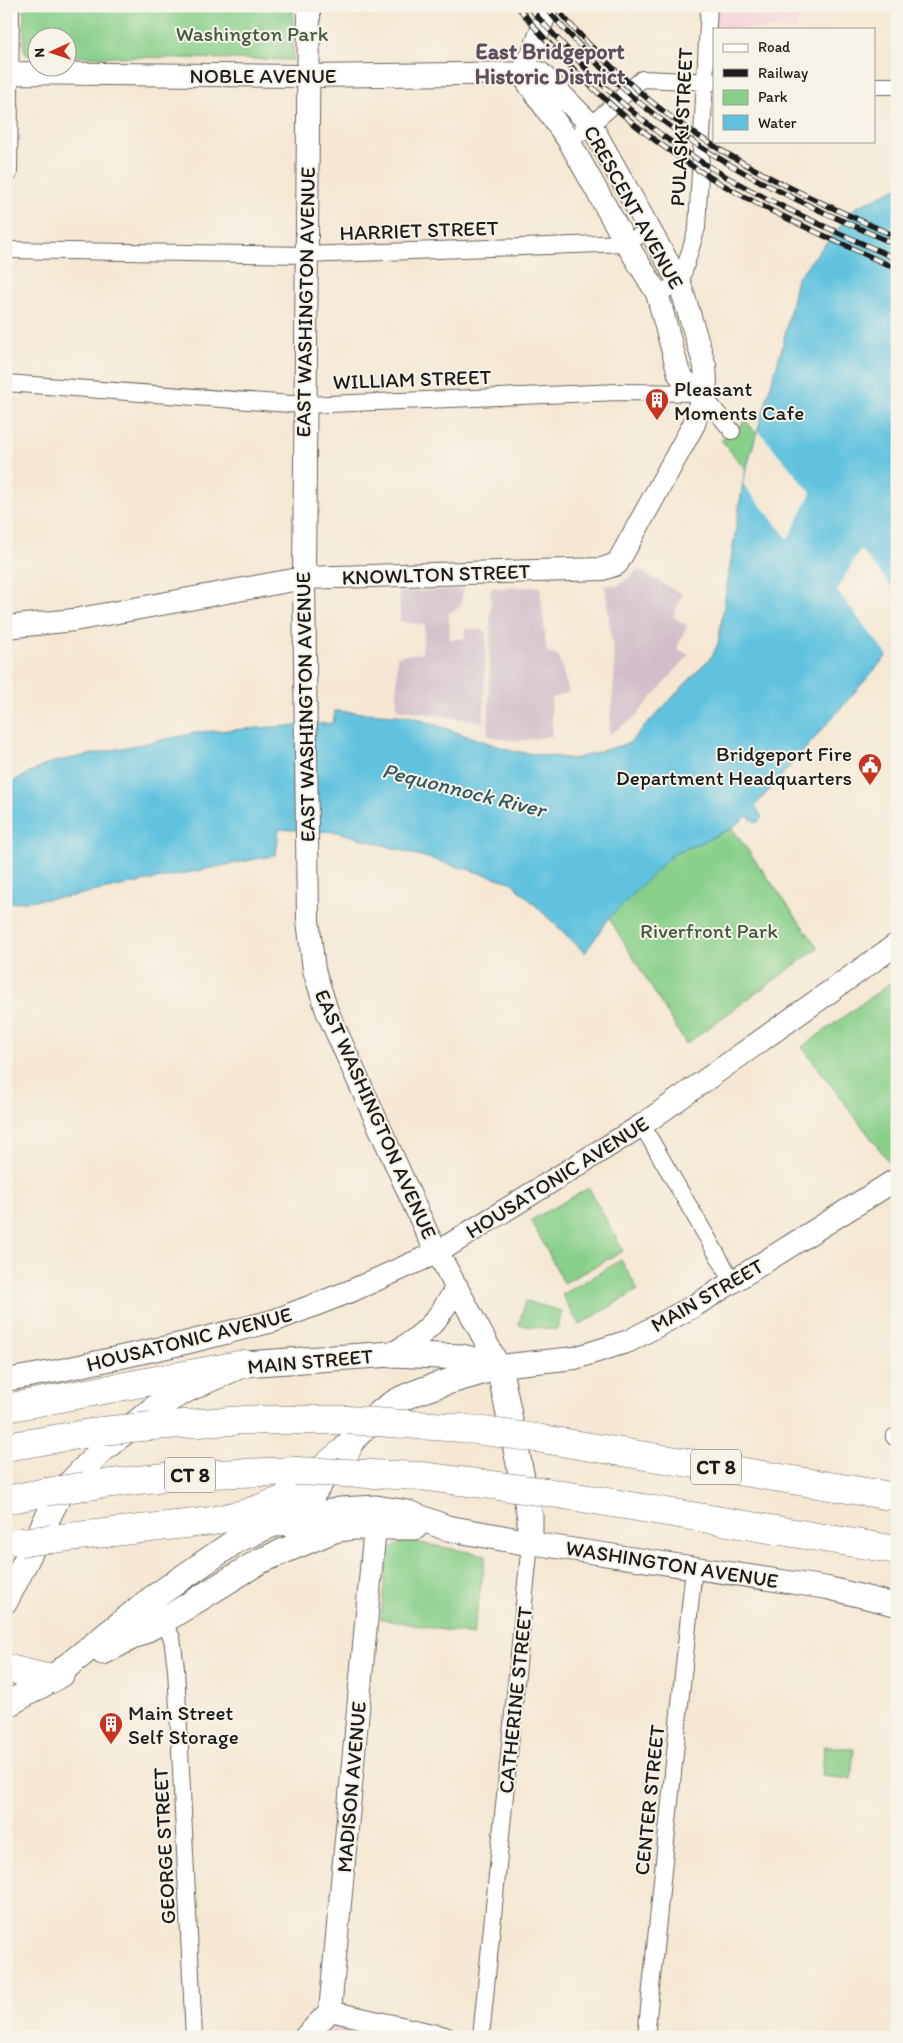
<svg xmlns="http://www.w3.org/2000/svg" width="903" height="2043" viewBox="0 0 903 2043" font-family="Itim,sans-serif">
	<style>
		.built { fill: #f6cfd7 }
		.industrial { fill: #d1bdc9 }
		.green { fill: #88cf8a; stroke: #527653 }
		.water { fill: #61c2df; stroke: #3e6f7e }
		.pier { fill: #f5e7d3 }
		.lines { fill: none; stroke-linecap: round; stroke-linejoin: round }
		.minor-casing { stroke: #68635c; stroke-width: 18 }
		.tertiary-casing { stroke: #68635c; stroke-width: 22 }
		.secondary-casing { stroke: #68635c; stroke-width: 24 }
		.primary-casing { stroke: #68635c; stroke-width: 27 }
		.motorway-casing { stroke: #68635c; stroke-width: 29 }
		.minor { stroke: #fff; stroke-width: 16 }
		.tertiary { stroke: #fff; stroke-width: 20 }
		.secondary { stroke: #fff; stroke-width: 22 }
		.primary { stroke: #fff; stroke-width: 25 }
		.motorway { stroke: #fff; stroke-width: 28 }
		.rail-casing { stroke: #1c1c1c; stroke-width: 5.5 }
		.rail { stroke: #f7f3e8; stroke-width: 4; stroke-dasharray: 11; stroke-linecap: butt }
		.motorway-bridge-casing { stroke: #68635c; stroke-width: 29; stroke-linecap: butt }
		.motorway-bridge { stroke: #fff; stroke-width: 28 }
		.labels { text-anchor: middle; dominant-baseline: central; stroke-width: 4; stroke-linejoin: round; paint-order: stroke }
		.shield { fill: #f7f3e8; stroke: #5e5c59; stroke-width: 1 }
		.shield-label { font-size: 20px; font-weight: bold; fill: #1c1c1c }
		.park-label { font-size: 21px; fill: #425b42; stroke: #f7f3e8 }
		.street-label { font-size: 21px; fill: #1c1c1c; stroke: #f7f3e8 }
		.poi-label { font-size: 21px; fill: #1c1c1c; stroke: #f7f3e8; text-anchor: start }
		.neighbourhood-label { font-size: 22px; font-weight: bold; fill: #5e4e5e; stroke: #f7f3e8 }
		.water-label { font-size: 22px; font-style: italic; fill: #345660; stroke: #f7f3e8 }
	</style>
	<rect width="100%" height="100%" fill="#f7f3e8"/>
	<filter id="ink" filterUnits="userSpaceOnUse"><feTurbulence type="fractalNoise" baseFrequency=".02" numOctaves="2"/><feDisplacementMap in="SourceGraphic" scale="10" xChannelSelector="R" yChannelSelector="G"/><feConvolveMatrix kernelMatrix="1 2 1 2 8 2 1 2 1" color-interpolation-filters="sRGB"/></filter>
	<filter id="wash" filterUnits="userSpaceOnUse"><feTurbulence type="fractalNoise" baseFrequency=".0096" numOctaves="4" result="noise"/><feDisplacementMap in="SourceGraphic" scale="20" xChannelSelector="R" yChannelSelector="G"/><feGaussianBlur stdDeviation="1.12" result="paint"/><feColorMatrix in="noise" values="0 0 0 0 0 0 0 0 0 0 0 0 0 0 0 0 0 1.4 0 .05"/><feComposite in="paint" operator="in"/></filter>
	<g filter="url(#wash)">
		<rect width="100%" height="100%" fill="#f5e7d3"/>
		<path class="built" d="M716,6H797V29H714Z
			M345,2025L361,2028L397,2037H318L332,2027Z"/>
		<path class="industrial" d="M638,570L682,594L673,617L687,626L677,648L689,655L632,720L609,734L615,669L605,585L617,586Z
			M540,587L547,653L558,655L569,692L551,699L552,736L518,741L488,736L491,588Z
			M464,589L460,607L449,613L450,640L465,638V629L486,630L484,722L397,709V656L422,653L425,625L400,621L399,592Z"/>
		<path class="green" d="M24,6H293V60L68,56V38H38L37,56L27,55L24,49Z
			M746,421L808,496L795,528L721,440Z
			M732,828L818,948L686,1044L609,918L674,853L700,843Z
			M897,978V1165L893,1167L802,1047Z
			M589,1188L623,1251L564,1283L531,1220Z
			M621,1260L638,1290L579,1325L562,1295Z
			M525,1301L562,1311L557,1330L519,1325Z
			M403,1540L486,1555L473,1635L381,1619L387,1552Z
			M824,1746L854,1749L851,1779L822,1776Z"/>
		<path class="water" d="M897,188V644L755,806L762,817L757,823L747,816L732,828L700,843L674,853L609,918L585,953L511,882L338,832L279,829L276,855L67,897L6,903V785L49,763L200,732L333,723L335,711L409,716L512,751L574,759L629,743L712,656L718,644L744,476L783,344L797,278L856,207Z"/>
		<path class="pier" d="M758,430L811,493L788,539L743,484Z
			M860,549L897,593V644L888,656L837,591Z"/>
	</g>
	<g filter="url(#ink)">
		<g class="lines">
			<g class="minor-casing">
				<path id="minor" d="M874,86H897
					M569,141L591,125L642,79L714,82
					M6,250L305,255L626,243L650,230
					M657,293L680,284L697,228L709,6
					M6,383L304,405L619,392L701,393L732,431
					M642,1125L733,1282
					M894,1437L897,1438
					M158,1613L172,1638L176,1668L194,2037
					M481,2037L530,1543
					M646,2037L694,1567"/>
			</g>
			<g class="tertiary-casing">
				<path id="tertiary" d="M521,73L533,51L549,6
					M330,2011L445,2037"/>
			</g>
			<g class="secondary-casing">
				<path id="secondary" d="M309,6L304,578L308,920L314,970L327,1011L427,1233L499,1366L575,1358L629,1341L694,1306L897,1179
					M6,73L308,76L540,73L591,125L680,284L705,366L706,382L694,424L617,564L602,569L304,578L74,620L6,627
					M521,73L569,141L626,243L657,293L679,374L685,381L701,393
					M6,172L8,6
					M392,1354C426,1335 438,1320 457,1287
					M6,1380L57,1371L185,1343L273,1321L351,1291L438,1252L642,1125L897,944
					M530,1543L828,1588L897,1605
					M305,2037L330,2011L375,1527"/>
			</g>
			<g class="primary-casing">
				<path id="primary" d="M293,1526C316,1487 360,1419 401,1399C432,1384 467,1378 499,1366
					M6,1600L59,1495L102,1450L156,1407L186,1390L244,1364L392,1354L461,1357L499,1366
					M103,1652L163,1621L260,1561L334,1530L354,1527H415
					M51,1679L150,1600L237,1540L271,1525L340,1510L376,1508L408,1513L447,1528L530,1543V1517L499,1366
					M6,1705L63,1673"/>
			</g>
			<g class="motorway-casing">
				<path id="motorway" d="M6,1408L244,1364
					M152,1426L246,1420H347
					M536,1438L897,1497
					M6,1447L102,1431
					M85,1486L183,1475L295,1471
					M546,1492L897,1550
					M6,1500L46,1492
					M51,1539L212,1521L247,1513L280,1501L296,1491L347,1449
					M6,1668L51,1679"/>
			</g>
			<use href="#minor" class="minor"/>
			<use href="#tertiary" class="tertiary"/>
			<use href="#secondary" class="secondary"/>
			<use href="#primary" class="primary"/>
			<use href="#motorway" class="motorway"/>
			<g class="rail-casing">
				<path id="rail" d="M517,6C564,64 618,116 680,158C747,204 824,235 897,269
					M528,6C574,58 622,109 680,148C748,194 823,226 897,259
					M544,6C572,38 602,71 635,99C712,164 805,205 897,245
					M554,6C592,50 634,91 682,125C748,171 823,204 897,237"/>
			</g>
			<use href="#rail" class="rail"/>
			<g class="motorway-bridge-casing">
				<path id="motorway-bridge" d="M347,1420L461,1428L536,1438
					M102,1431L152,1426
					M295,1471L421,1476L546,1492
					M46,1492L85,1486
					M21,1542L51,1539"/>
			</g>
			<use href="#motorway-bridge" class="motorway-bridge"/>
		</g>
	</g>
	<defs>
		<g id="building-pin" transform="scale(1.25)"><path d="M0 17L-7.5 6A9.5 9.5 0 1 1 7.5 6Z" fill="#c8321e" stroke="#f7f3e8"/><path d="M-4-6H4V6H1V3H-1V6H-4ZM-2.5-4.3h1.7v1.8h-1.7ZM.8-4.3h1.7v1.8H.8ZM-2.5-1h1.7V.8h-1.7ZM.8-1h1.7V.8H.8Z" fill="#fff"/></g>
		<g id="civic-pin" transform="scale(1.25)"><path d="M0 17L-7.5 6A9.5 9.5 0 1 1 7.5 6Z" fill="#c8321e" stroke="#f7f3e8"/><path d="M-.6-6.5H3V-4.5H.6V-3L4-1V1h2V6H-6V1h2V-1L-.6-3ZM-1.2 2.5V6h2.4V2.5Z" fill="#fff"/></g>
	</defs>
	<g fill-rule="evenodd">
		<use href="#building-pin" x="657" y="400"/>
		<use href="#civic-pin" x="870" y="765"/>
		<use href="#building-pin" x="111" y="1724"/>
	</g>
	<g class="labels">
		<g class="shield">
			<rect x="691" y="1449.5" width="50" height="35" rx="4"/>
			<rect x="165" y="1457.5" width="50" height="35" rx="4"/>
		</g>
		<g class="shield-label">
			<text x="716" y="1467">CT 8</text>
			<text x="190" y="1475">CT 8</text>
		</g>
		<g class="park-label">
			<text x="252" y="33">Washington Park</text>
			<text x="709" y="930">Riverfront Park</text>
		</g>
		<g class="street-label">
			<text x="263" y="75">NOBLE AVENUE</text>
			<text transform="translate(681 127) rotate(-87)">PULASKI STREET</text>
			<text transform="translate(634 207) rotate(61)">CRESCENT AVENUE</text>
			<text transform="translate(419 230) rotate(-2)">HARRIET STREET</text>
			<text transform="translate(305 302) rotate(-89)">EAST WASHINGTON AVENUE</text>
			<text transform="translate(412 379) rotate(-2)">WILLIAM STREET</text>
			<text transform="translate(436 574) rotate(-2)">KNOWLTON STREET</text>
			<text transform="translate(305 707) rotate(-91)">EAST WASHINGTON AVENUE</text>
			<text transform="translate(376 1114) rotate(66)">EAST WASHINGTON AVENUE</text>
			<text transform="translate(557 1177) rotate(-32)">HOUSATONIC AVENUE</text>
			<text transform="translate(707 1295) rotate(-30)">MAIN STREET</text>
			<text transform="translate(189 1339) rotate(-14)">HOUSATONIC AVENUE</text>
			<text transform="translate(310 1361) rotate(-5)">MAIN STREET</text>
			<text transform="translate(672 1564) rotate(9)">WASHINGTON AVENUE</text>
			<text transform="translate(515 1700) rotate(-84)">CATHERINE STREET</text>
			<text transform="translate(351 1787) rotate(-85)">MADISON AVENUE</text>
			<text transform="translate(649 1800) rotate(-84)">CENTER STREET</text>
			<text transform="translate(164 1846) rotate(-93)">GEORGE STREET</text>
		</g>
		<g class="poi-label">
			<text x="674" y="388">Pleasant<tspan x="674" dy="24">Moments Cafe</tspan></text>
			<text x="852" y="753" text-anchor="end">Bridgeport Fire<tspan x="852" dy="24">Department Headquarters</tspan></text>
			<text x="128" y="1712">Main Street<tspan x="128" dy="24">Self Storage</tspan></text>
		</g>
		<g class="neighbourhood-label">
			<text x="550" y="51">East Bridgeport<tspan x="550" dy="25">Historic District</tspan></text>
		</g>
		<g class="water-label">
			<text transform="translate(464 790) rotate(14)">Pequonnock River</text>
		</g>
	</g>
	<rect width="903" height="2043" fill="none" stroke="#f7f3e8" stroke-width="25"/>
	<rect x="713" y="28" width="162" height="115" fill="#f7f3e8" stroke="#9f9d96"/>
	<rect x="723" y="44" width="25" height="8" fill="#ffffff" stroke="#9f9d96"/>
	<text x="758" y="52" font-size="15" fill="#1c1c1c">Road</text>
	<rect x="723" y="69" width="25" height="8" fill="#1c1c1c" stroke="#9f9d96"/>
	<text x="758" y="78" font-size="15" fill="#1c1c1c">Railway</text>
	<rect x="723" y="90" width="25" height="15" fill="#88cf8a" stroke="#9f9d96"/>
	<text x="758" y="102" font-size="15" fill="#1c1c1c">Park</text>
	<rect x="723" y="115" width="25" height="15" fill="#61c2df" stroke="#9f9d96"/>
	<text x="758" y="128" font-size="15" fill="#1c1c1c">Water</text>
	<g transform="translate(52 52) rotate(267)"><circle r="24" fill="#f7f3e8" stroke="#9f9d96"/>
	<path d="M0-4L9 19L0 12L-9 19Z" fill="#c8321e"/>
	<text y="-8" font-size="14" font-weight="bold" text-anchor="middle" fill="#1c1c1c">N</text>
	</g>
</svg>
